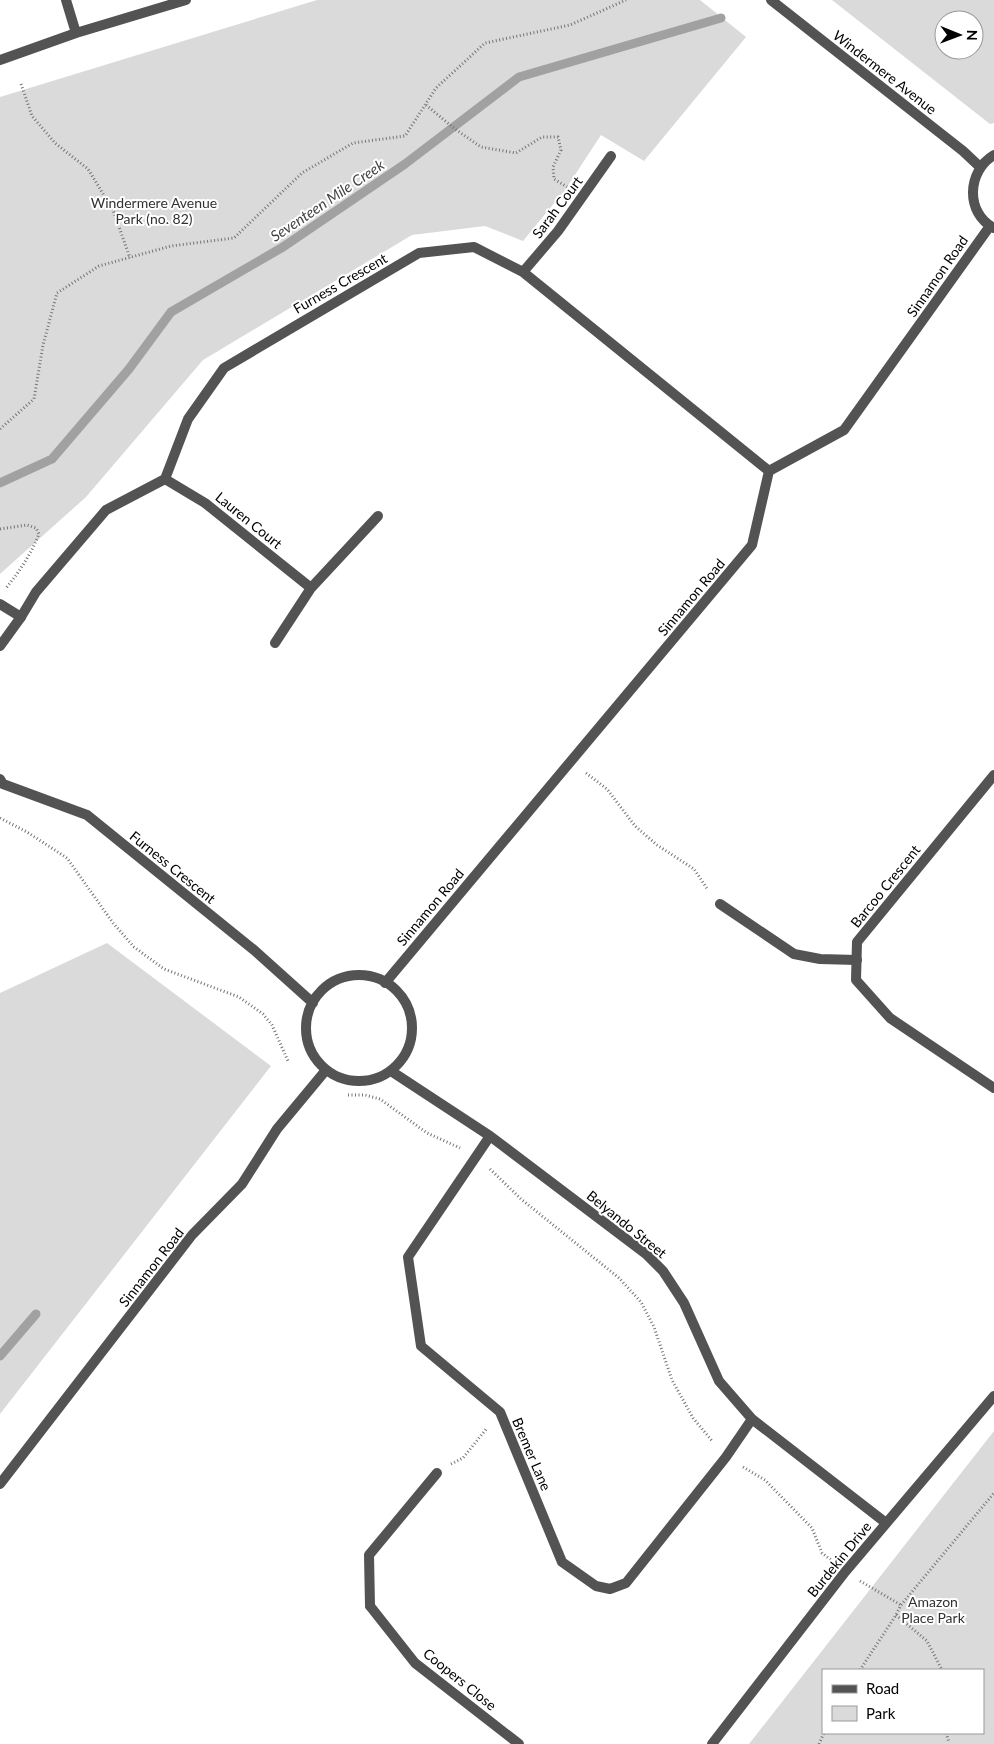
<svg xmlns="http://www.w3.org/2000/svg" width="994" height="1744" viewBox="0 0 994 1744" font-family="Lato,sans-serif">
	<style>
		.green { fill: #dadada; fill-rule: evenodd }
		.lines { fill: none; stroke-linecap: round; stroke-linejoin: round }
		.stream { stroke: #a1a1a1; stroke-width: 9 }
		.path { stroke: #757575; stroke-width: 3; stroke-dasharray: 1 2.5; stroke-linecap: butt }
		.lane { stroke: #535353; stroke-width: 10 }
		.street { stroke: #535353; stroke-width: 10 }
		.labels { text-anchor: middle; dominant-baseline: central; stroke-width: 4; stroke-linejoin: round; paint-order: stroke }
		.street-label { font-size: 14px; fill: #000; stroke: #fff }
		.park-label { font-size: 14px; fill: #313131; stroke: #fff }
		.water-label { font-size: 15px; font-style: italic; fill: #424242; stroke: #fff }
	</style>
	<rect width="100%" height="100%" fill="#fff"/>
	<path class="green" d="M317,0H700L746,37L644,161L601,135L565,190L523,241L485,226L412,235L203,360L86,497L0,574V97Z
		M832,0H994V123L990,124ZM944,20H974V50H944Z
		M107,943L271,1066L0,1414V993Z
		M994,1431V1744H749ZM983,1670V1733H823V1670Z"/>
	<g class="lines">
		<path class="stream" d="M0,483L52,459L129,369L171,312L283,247L405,164L519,77L721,18
			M0,1356L36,1314"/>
		<path class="path" d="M21,84L32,116L55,143L88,169L113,210L130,258
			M426,105L455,129L481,147L516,153L542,137H558L561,150L553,167L554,179L567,187
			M0,429L34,399L43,345L57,293L99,266L171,246L234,238L302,173L353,143L405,136L436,88L485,43L570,25L626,0
			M0,529L27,525L36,528L39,534C31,554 20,571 6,588
			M586,773L607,789L635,826L657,845L694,869L708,890
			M0,818L27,832L67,858L113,923L134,947L164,969L239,997L263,1014L272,1025L288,1061
			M348,1095H365L380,1099L427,1133L460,1148
			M490,1169L521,1199L619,1278L641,1302L654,1327L672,1380L693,1418L713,1442
			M451,1464L463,1458L487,1428
			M743,1467L765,1480L812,1528L822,1553L831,1560
			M860,1581L901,1605
			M896,1615L927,1641L942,1670
			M860,1670L896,1615L901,1605L994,1493
			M946,1733L949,1742
			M819,1744L824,1733"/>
		<path class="lane" d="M0,604L21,617
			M720,904L794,954L820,959L857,960
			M370,1606L369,1555L437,1473"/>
		<path class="street" d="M66,0L76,33
			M771,0L963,151L980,167
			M0,60L76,33L186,0
			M994,155C967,171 965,213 994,228
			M523,272L558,231L611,156
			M165,479L205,503L311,588
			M275,643L311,588L378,516
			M0,646L21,617L36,592L106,510L165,479L188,419L224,368L419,253L474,247L523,272L769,471
			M994,775L857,942L856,980L890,1018L994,1088
			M0,779L3,784L87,815L254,950L313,1003
			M306 1028a53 53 0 1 1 106 0a53 53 0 1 1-106 0Z
			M385,983L752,545L769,471L844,430L990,226
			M391,1071L490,1136L646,1254L663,1271L684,1303L719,1381L752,1419L886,1523
			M490,1136L408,1257L421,1346L500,1412L562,1562L596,1586L610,1589L626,1583L726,1457L752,1419
			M0,1484L192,1235L242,1184L277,1129L326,1070
			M370,1606L415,1663L519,1744
			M712,1744L845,1572L994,1396"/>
	</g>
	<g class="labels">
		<g class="street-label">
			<text transform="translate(885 72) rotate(38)">Windermere Avenue</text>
			<text transform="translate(557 207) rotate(-53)">Sarah Court</text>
			<text transform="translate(937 276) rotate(-55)">Sinnamon Road</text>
			<text transform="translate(340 283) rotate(-30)">Furness Crescent</text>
			<text transform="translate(249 520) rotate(39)">Lauren Court</text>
			<text transform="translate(691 597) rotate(-50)">Sinnamon Road</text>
			<text transform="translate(173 867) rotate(39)">Furness Crescent</text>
			<text transform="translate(885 886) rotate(-51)">Barcoo Crescent</text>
			<text transform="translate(430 907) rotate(-50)">Sinnamon Road</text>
			<text transform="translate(627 1224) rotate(39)">Belyando Street</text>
			<text transform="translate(151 1267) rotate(-52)">Sinnamon Road</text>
			<text transform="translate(532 1454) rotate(67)">Bremer Lane</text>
			<text transform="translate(839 1559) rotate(-51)">Burdekin Drive</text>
			<text transform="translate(460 1679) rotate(39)">Coopers Close</text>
		</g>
		<g class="park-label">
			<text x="154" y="202">Windermere Avenue<tspan x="154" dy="16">Park (no. 82)</tspan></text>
			<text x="933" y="1601">Amazon<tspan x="933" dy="16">Place Park</tspan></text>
		</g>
		<g class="water-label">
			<text transform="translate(327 200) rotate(-34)">Seventeen Mile Creek</text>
		</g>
	</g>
	<rect x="822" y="1669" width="162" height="65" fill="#ffffff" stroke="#999999"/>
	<rect x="832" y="1685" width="25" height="8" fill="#535353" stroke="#999999"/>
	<text x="866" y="1694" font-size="15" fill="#000000">Road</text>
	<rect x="832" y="1706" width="25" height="15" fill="#dadada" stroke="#999999"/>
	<text x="866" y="1719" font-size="15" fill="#000000">Park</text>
	<g transform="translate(959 35) rotate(91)"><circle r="24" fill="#ffffff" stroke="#999999"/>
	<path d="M0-4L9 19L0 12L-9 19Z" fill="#000000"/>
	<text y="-8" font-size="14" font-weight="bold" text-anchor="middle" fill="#000000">N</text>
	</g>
</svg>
